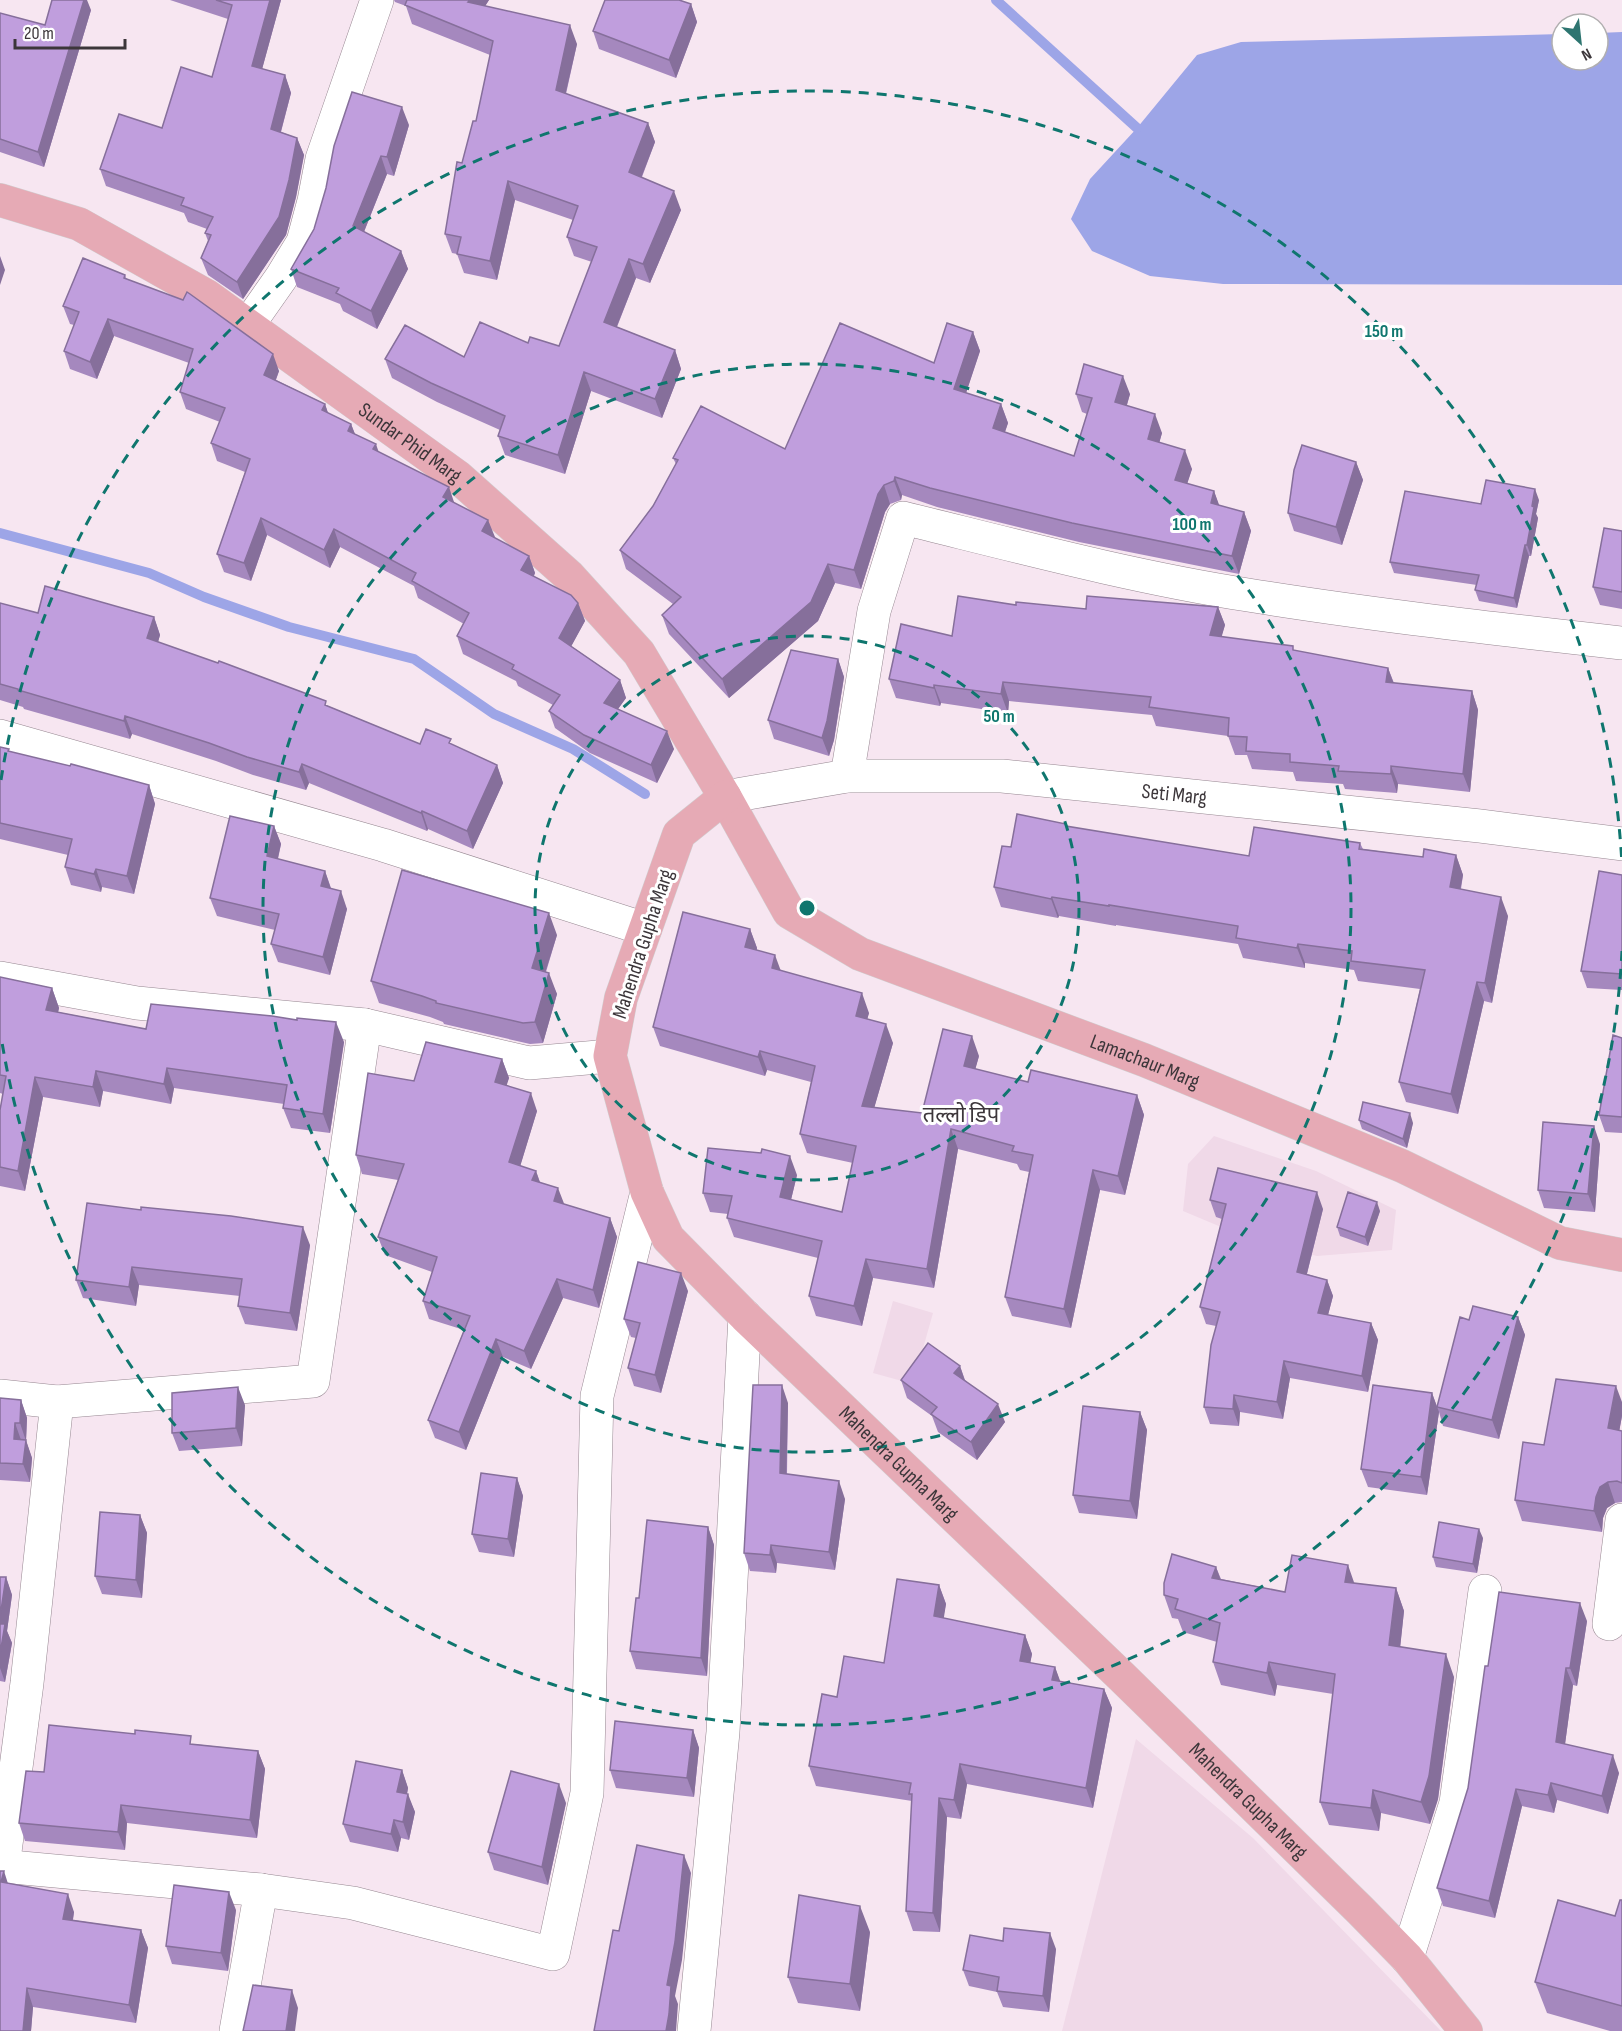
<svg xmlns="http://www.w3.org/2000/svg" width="1622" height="2031" viewBox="0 0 1622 2031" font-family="'Sofia Sans Condensed','Noto Sans Devanagari',sans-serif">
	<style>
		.built { fill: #f0d9e8 }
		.water { fill: #9da5e7 }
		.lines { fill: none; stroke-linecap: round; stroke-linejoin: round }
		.stream { stroke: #9da5e7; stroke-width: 10 }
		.minor-casing { stroke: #968791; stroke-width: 34 }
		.major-casing { stroke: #d0cfd0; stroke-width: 34 }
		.minor { stroke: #fff; stroke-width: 33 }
		.major { stroke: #e6aab5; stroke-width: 33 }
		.wall { fill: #a588be }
		.shaded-wall { fill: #866f9b }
		.building { fill: #c09edd; stroke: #866f9b; stroke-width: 1.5 }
		.ring { fill: none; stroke: #0f766e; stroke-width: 3; stroke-dasharray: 10 8 }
		.labels { text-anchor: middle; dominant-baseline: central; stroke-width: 6; stroke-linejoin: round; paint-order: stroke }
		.street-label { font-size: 21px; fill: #3c363a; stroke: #fff }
		.neighbourhood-label { font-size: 22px; fill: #3c363a; stroke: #fff }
		.centre { fill: #0f766e; stroke: #fff; stroke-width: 3 }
		.ring-label { font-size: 18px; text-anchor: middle; font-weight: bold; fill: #0f766e; stroke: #fff; stroke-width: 6; stroke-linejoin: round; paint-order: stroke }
	</style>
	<rect width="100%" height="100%" fill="#f7e6f1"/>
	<path class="built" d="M1214,1136L1316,1171L1396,1210L1392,1250L1317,1256L1252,1240L1183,1211L1188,1164Z
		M893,1301L933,1313L913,1384L873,1373Z
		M1136,1739L1253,1838L1441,2031H1062Z"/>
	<path class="water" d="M1622,32V285L1223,284L1150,276L1092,251L1071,219L1090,179L1137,128L1197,55L1241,42L1562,34V60H1598V33Z"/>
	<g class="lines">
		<path class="stream" d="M996,0L1137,128
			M0,533L149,573L204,597L289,627L414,659L494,714L573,749L645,794"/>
		<g class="minor-casing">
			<g id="minor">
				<path d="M248,325L281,278L303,242L314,201L322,159L377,0"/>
				<path d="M0,736L383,845L645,929"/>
				<path d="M847,776L874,611L903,518C1017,546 1132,577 1248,595C1372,615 1497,629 1622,643"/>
				<path id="s1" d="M725,797L847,776H1002L1480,826L1622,844"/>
				<path d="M0,978L137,1003L365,1025L529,1063L610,1056"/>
				<path d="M0,1396L57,1402L27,1683L3,1867"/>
				<path d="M57,1402L313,1381L365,1025"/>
				<path d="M1609,1624L1622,1520"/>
				<path d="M0,1866L261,1890L353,1903L553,1954L587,1793L597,1396L647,1192"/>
				<path d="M1407,1958L1456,1803L1485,1591"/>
				<path d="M236,2031L261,1890"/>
				<path d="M694,2031L723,1732L745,1316"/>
			</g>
		</g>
		<g class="major-casing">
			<g id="major">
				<path id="s2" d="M0,200L79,224L207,296L458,477L569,576L639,653L725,797L789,912L860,954L1144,1060L1402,1166L1560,1243L1622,1255"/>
				<path id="s3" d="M725,797L679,834L621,998L610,1056L647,1192L668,1238L745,1316L1121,1676L1360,1910L1407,1958L1466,2031"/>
			</g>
		</g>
		<use href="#minor" class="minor"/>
		<use href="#major" class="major"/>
	</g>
	<path class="wall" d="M170,0H281L262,69L285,75L291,93L281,132L297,138L304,155L296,197L286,235L243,299L208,275L201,258L208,241L205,233L207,229L188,222L184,213L106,186L100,169L162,128L212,77L228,19Z
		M394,0H489L485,6L577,44L566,94L648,123L655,142L642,177L681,210L650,283L636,278L617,327L675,350L681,369L662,418L591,391L565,474L505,455L498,436L500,430L437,402L392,378L385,359L464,357L528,343L559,346L592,262L574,256L567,237L573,220L515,200L497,280L464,273L457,254L452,253L445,234L462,163L476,121L490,55L412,24L406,6L395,2Z
		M691,4L697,22L676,78L599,49L593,31Z
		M91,10L44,167L0,152V13L45,25Z
		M409,125L394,176L387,174L364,232L401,251L408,269L377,329L343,311L340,304L297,287L291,269L314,229Z
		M125,275L127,280L279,371L276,380L325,404L328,413L351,424L355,434L379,452L454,503L488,520L494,538L529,556L535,573L534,576L578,603L585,621L571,646L620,680L626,698L618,709L674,749L657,783L590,753L555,728L549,711L553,705L518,686L516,681L463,654L457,636L464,624L418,598L414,586L340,547L330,568L267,535L251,581L224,572L217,554L245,472L217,461L211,443L220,422L186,409L180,392L189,363L114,336L97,379L70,369L64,351L74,325L70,324L63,306Z
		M973,332L980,351L966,393L1001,404L1008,423L1005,432L1074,456L1087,414L1082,412L1076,394H1130L1127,405L1162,433L1159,443L1192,469L1187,484L1214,491L1219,506L1244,512L1251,531L1239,574L1079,542L937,507L902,495L901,500L890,504L885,512L861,589L835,583L818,621L729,698L669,634L662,615L673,604L626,569L620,550L653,506L676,464L673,458L785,449L934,363Z
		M1356,462L1363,480L1342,545L1294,531L1288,513Z
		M1539,500L1536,514L1538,518L1531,556H1529L1517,608L1479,601L1475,590L1477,585L1394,573L1390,562L1481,504Z
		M1622,531V609L1600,605L1593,587Z
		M0,603L38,613L154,617L160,635L158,642L328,706L420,744L453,745L497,765L503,783L473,849L428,829L427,831L309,783L306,790L253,775L216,761L132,734L130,739L24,709L23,707L0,700Z
		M1016,605L1086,609L1218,607L1225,625L1221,637L1388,668L1394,683L1472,691L1478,710L1470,792L1398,784L1397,793L1345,789L1343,784L1296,781L1293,772L1252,769L1247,755H1235L1228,736L1156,726L1152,715L1009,701L1008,713L941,703L940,706L896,698L889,679L952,636Z
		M838,659L844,677L834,740L829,756L774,739L768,720Z
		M0,747L10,752L149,785L155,804L134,894L102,887L101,892L71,885L65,867L68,855L0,839Z
		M1066,824L1067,827L1249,856L1360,843L1363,849L1423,857L1456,855L1463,875L1461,889L1508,916L1492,1003L1484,1001L1458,1114L1406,1102L1399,1082L1420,989L1358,981L1354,970L1305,963V968L1243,958L1238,944L1116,925V926L1059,916L1058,918L1001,907L994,887L1011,847Z
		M274,826L281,844L278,859L325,871L331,888L347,909L330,975L278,962L271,944L275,930L217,916L210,898Z
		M1622,875V990L1587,988L1581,971Z
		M750,929L757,948V950L781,971L869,1013L867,1019L893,1043L874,1108L922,1113L979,1056L975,1069L1028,1082L1137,1095L1144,1115L1125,1195L1100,1190L1071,1328L1012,1316L1005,1297L1029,1172L1020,1170L1017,1164L958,1149L934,1288L873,1278L862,1326L816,1316L809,1296L818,1258L734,1237L727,1218L728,1214L710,1212L703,1193L797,1175L791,1200L842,1212L853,1163L807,1153L800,1134L811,1082L767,1070L765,1076L660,1046L653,1027Z
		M557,935L546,972L557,994L543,1043L530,1044L444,1024L443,1022L430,1017L379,1003L371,981Z
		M0,977L52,988L59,1008L58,1012L146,1029L344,1042L330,1133L291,1128L283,1108L284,1104L174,1088L171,1104L103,1091L100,1107L43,1097L25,1191L0,1186V1110L3,1094L0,1093Z
		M1622,1038V1133L1605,1132L1599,1115Z
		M502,1059L509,1078L506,1085L537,1111L520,1166L536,1171L540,1182L564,1204L610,1218L617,1237L599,1308L563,1298L531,1369L503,1357L466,1450L435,1438L428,1420L464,1330L429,1319L423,1301L432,1272L385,1255L378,1237L398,1180L362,1174L356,1155L414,1081Z
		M1359,1120L1413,1123L1407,1148L1362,1129Z
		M1600,1144L1595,1212L1544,1208L1538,1190Z
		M1210,1200L1323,1209L1307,1274L1327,1280L1333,1296L1328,1315L1371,1323L1378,1340L1368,1392L1290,1378L1283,1419L1240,1412L1239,1426L1210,1424L1204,1407L1216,1326L1206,1324L1200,1307L1222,1219L1216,1217Z
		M87,1203L310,1245L297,1331L245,1324L238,1306L240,1296L139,1285L136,1306L83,1298L76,1280Z
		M1380,1211L1368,1246L1340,1236L1337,1227Z
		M688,1291L661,1393L634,1386L628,1368L636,1338L631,1337L624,1319Z
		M1518,1317L1525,1335L1499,1439L1443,1426L1439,1412L1427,1495L1368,1487L1361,1469L1432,1393L1437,1407L1469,1320Z
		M960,1366L965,1380L1005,1422L977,1460L938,1432L932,1416L907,1398L901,1380Z
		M0,1398L21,1400L27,1418L26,1441L32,1458L30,1482L0,1480Z
		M788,1403L787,1474L845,1499L835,1570L777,1563L776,1573L750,1571L744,1553Z
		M245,1405L242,1446L179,1451L172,1433Z
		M1140,1412L1147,1430L1137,1519L1079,1513L1073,1495Z
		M1622,1416L1619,1431H1622V1502L1615,1503L1607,1508L1603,1518L1602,1532L1522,1521L1515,1500L1544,1445Z
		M517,1478L523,1496L514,1557L479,1552L472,1534Z
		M140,1515L147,1533L142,1598L102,1594L95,1576Z
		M708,1527L714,1545L707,1676L636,1669L630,1651L639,1598Z
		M1483,1538L1477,1573L1436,1567L1433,1557Z
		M1216,1567L1221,1579L1285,1592L1355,1583L1396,1588L1404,1611L1400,1647L1454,1677L1438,1799L1430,1824L1381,1813L1379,1831L1329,1825L1320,1802L1333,1694L1277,1685L1275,1696L1221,1685L1213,1662L1217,1642L1183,1632L1178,1619L1172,1618L1164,1595Z
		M0,1577H6L12,1595L7,1631L12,1643L5,1682L0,1681Z
		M939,1585L946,1604L943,1618L1025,1635L1032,1654L1030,1663L1055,1667L1060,1682L1104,1689L1112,1708L1093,1808L967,1784L961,1819L947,1817L940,1932L913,1931L906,1911L912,1801L816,1786L809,1766L837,1697L884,1663Z
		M1587,1621L1577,1686L1573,1685L1565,1744L1619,1773L1608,1814L1557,1800L1554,1813L1522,1806L1495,1918L1443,1906L1437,1888L1468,1788L1488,1666Z
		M693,1730L699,1748L694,1797L616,1788L610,1770Z
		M194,1744L258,1751L265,1769L257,1838L127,1823L125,1850L25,1841L19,1823L44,1772Z
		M402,1770L408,1788L407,1794L415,1812L409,1840L401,1838L398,1852L350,1842L343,1824Z
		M566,1803L548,1885L494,1870L488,1852Z
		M8,1883L74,1912L73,1920L141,1930L148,1948L136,2023L33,2007L31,2031H0Z
		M1622,1900V2031H1610L1547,2013L1535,1982L1615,1916Z
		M236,1910L228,1971L172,1964L166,1946Z
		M870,1932L860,2011L798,2003L788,1977Z
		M1003,1941L1056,1949L1049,2012L1003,2007L997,1992L969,1986L963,1970Z"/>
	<path class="shaded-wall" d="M84,0H87L91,10L44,167L38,152Z
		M270,0H281L258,84L252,66Z
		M470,0H489L475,22L468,2Z
		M691,4L697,22L676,78L669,60Z
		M570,25L577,44L562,109L556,90Z
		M285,75L291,93L277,146L271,129Z
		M402,107L409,125L394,176L387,157Z
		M648,123L655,142L636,191L629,172Z
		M297,138L304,155L296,197L286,235L243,299L237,282Z
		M381,156L387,174L359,244L353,226Z
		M508,181L515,200L497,280L490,261Z
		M674,191L681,210L650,283L643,264Z
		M401,251L408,269L377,329L371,311Z
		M0,256L5,270L0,285Z
		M629,259L636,278L611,341L604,322Z
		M108,319L114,336L97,379L90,362Z
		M973,332L980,351L961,408L954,389Z
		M675,350L681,369L662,418L655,399Z
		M273,354L279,371L271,392L264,375Z
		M584,372L591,391L565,474L558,455Z
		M1123,376L1130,394L1122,421L1115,402Z
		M325,404L331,422L322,410Z
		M1001,404L1008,423L1000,446L993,428Z
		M1155,414L1162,433L1155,458L1148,439Z
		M351,424L358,442L348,431Z
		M376,444L382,462L373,449Z
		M1185,450L1192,469L1182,499L1175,480Z
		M1356,462L1363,480L1342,545L1336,527Z
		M895,477L902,495L901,500L894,481Z
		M884,485L890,504L885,512L861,589L854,570L878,494Z
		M449,487L455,505L443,497Z
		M1535,489L1539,500L1536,514L1538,518L1531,556L1527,545Z
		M1214,491L1221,510L1211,503Z
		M1244,512L1251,531L1239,574L1232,556Z
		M261,518L267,535L251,581L244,563Z
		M488,520L495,537L488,549L482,531Z
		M334,529L340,547L330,568L324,550Z
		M1525,545L1529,556L1517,608L1514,598Z
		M529,556L535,573L528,587L521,570Z
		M828,564L835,583L818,621L729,698L722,679Z
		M578,603L585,621L566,656L559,638Z
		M1218,607L1225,625L1217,653L1210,635Z
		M154,617L160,635L154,656L147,638Z
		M838,659L844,677L834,740L829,756L822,738Z
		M1388,668L1395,687L1386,682Z
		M620,680L626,698L610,720L604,703Z
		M1003,682L1009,701L1008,713L1001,694Z
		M934,685L941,703L940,706L934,688Z
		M1472,691L1478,710L1470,792L1463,774Z
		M125,716L132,734L130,739L124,721Z
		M667,731L674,749L657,783L651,765Z
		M302,764L309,783L306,790L299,772Z
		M497,765L503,783L473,849L467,831Z
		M1391,766L1398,784L1397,793L1391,774Z
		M149,785L155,804L134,894L127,876Z
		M422,811L428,829L427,831L421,813Z
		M274,826L281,844L274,875L267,856Z
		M1456,855L1463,875L1457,907L1450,887Z
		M96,869L102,887L101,892L94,874Z
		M325,871L331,889L321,886Z
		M341,891L347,909L330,975L323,957Z
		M1052,897L1059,916L1058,918L1051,899Z
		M1501,897L1508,916L1492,1003L1485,983Z
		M549,913L557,935L540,989L532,968Z
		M750,929L757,948L752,967L745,947Z
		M1298,944L1305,963V968L1297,948Z
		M775,955L782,974L772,968Z
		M549,973L557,994L543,1043L535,1022Z
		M1477,982L1484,1001L1458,1114L1451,1094Z
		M52,988L59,1008L54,1030L46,1010Z
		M862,993L869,1013L863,1035L856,1016Z
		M336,1022L344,1042L330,1133L323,1114Z
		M886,1024L893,1043L869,1126L862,1106Z
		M972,1036L979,1056L971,1085L964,1066Z
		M760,1051L767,1070L765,1076L758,1057Z
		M502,1059L509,1078L502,1100L495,1082Z
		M167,1068L174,1088L171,1104L164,1084Z
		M96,1071L103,1091L100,1107L93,1087Z
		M35,1077L43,1097L25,1191L18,1171Z
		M531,1093L537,1111L516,1180L509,1162Z
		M1137,1095L1144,1115L1125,1195L1118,1176Z
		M1410,1113L1413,1123L1407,1148L1403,1139Z
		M1594,1126L1600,1144L1595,1212L1588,1194Z
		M951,1129L958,1149L934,1288L927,1269Z
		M790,1156L797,1175L787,1216L780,1197Z
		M1093,1170L1100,1190L1071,1328L1064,1309Z
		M536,1171L542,1189L532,1180Z
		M558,1188L565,1206L554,1201Z
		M1317,1192L1323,1209L1303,1289L1297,1272Z
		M1377,1202L1380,1211L1368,1246L1365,1237Z
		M610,1218L617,1237L599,1308L593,1290Z
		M303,1227L310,1245L297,1331L290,1313Z
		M866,1259L873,1278L862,1326L854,1306Z
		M132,1267L139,1285L136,1306L129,1287Z
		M681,1273L688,1291L661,1393L655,1375Z
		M557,1279L563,1298L531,1369L524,1351Z
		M1327,1280L1333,1296L1324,1330L1318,1313Z
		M1518,1317L1525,1335L1499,1439L1492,1420Z
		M1371,1323L1378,1340L1368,1392L1362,1376Z
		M496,1339L503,1357L466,1450L459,1432Z
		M1284,1361L1290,1378L1283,1419L1277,1402Z
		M960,1366L966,1384L954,1373Z
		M782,1385L788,1403L786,1491L780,1473Z
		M1616,1386L1622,1402V1416L1616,1449L1608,1428Z
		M238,1387L245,1405L242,1446L236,1428Z
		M1432,1393L1439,1412L1427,1495L1421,1477Z
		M1234,1395L1240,1412L1239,1426L1233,1409Z
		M21,1400L27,1418L26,1441L20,1423Z
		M998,1404L1005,1422L977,1460L971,1442Z
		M1140,1412L1147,1430L1137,1519L1130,1501Z
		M15,1423L21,1440L14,1439Z
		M26,1440L32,1458L30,1482L23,1464Z
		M517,1478L523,1496L514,1557L508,1539Z
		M839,1481L845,1499L835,1570L829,1552Z
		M1608,1482L1615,1503L1607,1508L1603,1518L1602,1532L1594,1511L1596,1497L1600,1487Z
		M140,1515L147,1533L142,1598L136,1580Z
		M708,1527L714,1545L707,1676L701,1658Z
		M1479,1529L1483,1538L1477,1573L1473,1564Z
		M771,1545L777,1563L776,1573L770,1555Z
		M1348,1565L1356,1588L1345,1582Z
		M1216,1567L1224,1589L1212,1578Z
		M6,1577L12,1595L7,1631L12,1643L5,1682L0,1668V1617Z
		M939,1585L946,1604L941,1636L934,1616Z
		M1396,1588L1404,1611L1398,1668L1389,1645Z
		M1580,1603L1587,1621L1577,1686L1570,1668Z
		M1025,1635L1032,1654L1027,1680L1020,1661Z
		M1446,1654L1454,1677L1438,1799L1430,1824L1421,1802Z
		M1269,1662L1277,1685L1275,1696L1267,1673Z
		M1055,1667L1062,1686L1052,1680Z
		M1566,1668L1573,1685L1563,1759L1556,1742Z
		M1104,1689L1112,1708L1093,1808L1086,1788Z
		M693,1730L699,1748L694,1797L687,1778Z
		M258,1751L265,1769L257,1838L250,1820Z
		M1613,1755L1619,1773L1608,1814L1602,1796Z
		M960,1764L967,1784L961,1819L954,1800Z
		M402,1770L408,1788L404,1810L397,1792Z
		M1551,1783L1557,1800L1554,1813L1548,1795Z
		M559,1784L566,1803L548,1885L542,1867Z
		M1516,1789L1522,1806L1495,1918L1489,1901Z
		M1373,1790L1381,1813L1379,1831L1371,1808Z
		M408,1794L415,1812L409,1840L403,1822Z
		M939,1798L947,1817L940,1932L933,1913Z
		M121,1805L127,1823L125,1850L118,1832Z
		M394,1820L401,1838L398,1852L391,1834Z
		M684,1855L691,1873L682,1960L675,1996L678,2004L676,2031H666L667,1985Z
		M4,1871L10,1890L1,1882Z
		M229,1892L236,1910L228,1971L221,1953Z
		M68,1894L74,1912L70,1937L63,1919Z
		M860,1906L870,1932L860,2011L850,1984Z
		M141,1930L148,1948L136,2023L129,2005Z
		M1050,1933L1056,1949L1049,2012L1043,1996Z
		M27,1988L33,2007L31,2031H23Z
		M292,1990L298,2008L295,2031H286Z"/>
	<path class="building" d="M52,0H84L38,152L0,139V13L45,25Z
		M216,0H270L252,66L285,75L271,129L297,138L289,180L279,217L237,282L201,258L211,235L205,233L213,217L181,205L184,198L100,169L119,114L162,128L181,67L212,77L232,5Z
		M407,0H470L468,2L570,25L556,90L648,123L629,172L674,191L643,264L629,259L604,322L675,350L655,399L584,372L558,455L498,436L505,416L431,383L385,359L405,325L464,357L480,322L528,343L530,337L559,346L597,247L567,237L578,206L508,181L490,261L457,254L461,237L445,234L457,162L462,163L473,121H476L493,41L405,5Z
		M605,0H679L691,4L669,60L593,31Z
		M352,92L402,107L387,157L381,156L353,226L401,251L371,311L336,293L339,288L291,269L314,229L326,188L334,146Z
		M83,258L125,275L124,278L183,300L187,292L190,294L273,354L264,375L325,404L322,410L351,424L348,431L376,444L373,449L449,487L443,497L488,520L482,531L529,556L521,570L571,595L578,603L559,638L620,680L604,703L667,731L651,765L584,735L549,711L560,695L512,669L514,665L457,636L469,613L412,581L416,573L334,529L324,550L261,518L244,563L217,554L250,459L211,443L225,408L180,392L193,349L108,319L90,362L64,351L79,312L63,306Z
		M840,323L934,363L947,323L973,332L954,389L1001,404L993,428L1074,456L1092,398L1076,394L1084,364L1123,376L1115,402L1155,414L1148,439L1185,450L1175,480L1214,491L1211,503L1244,512L1232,556L1072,523L930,488L895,477L894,481L884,485L878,494L854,570L828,564L811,602L722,679L662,615L681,597L620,550L653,506L678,460L673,458L701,406L785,449Z
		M1302,445L1356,462L1336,527L1288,513L1294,470Z
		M1486,480L1535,489L1532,506L1534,507L1527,545H1525L1514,598L1475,590L1479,575L1390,562L1405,491L1481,504Z
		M1604,528L1622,531V592L1593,587Z
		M45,586L154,617L147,638L218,663L219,661L326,701L325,705L420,744L426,729L451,739L449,743L497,765L467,831L422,811L421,813L302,764L299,772L247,757L209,743L125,716L124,721L18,690V689L0,684V603L38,613Z
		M958,596L1016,605V602L1086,609L1087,596L1218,607L1210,635L1293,646V650L1388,668L1386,682L1472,691L1463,774L1391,766V774L1338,771L1339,766L1290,762V754L1246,751L1247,737L1228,736L1229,718L1149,707L1151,697L1003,682L1001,694L934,685V688L889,679L901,624L952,636Z
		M791,650L838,659L827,721L822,738L768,720Z
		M0,747L9,749L8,751L70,766L71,764L149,785L127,876L96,869L94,874L65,867L72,839L0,823Z
		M1017,814L1066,824V826L1249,856L1254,827L1360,843L1359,849L1423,857L1424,849L1456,855L1450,887L1501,897L1485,983L1477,982L1451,1094L1399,1082L1425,970L1351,961L1352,951L1298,944L1297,948L1236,938L1238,926L1109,905V906L1052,897L1051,899L994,887L1002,846L1011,847Z
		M230,816L274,826L267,856L325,871L321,886L341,891L323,957L271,944L279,914L210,898Z
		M402,870L549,913L532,968L549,973L535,1022L523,1023L436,1003V1001L422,996L371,981Z
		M1599,871L1622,875V974L1581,971Z
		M683,912L750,929L745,947L775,955L772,968L862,993L856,1016L886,1024L862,1106L922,1113L943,1029L972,1036L964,1066L1028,1082L1031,1070L1137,1095L1118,1176L1093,1170L1064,1309L1005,1297L1033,1155L1012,1151L1014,1146L951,1129L927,1269L866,1259L854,1306L809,1296L822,1241L727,1218L732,1196L703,1193L708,1148L761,1153L762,1149L790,1156L780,1197L842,1212L856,1146L800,1134L815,1066L760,1051L758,1057L653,1027Z
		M0,977L52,988L46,1010L146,1029L151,1004L272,1016L297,1020V1018L336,1022L323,1114L283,1108L287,1085L167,1068L164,1084L96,1071L93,1087L35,1077L18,1171L0,1167V1110L6,1076L0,1075Z
		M1613,1035L1622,1038V1117L1599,1115Z
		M426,1042L502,1059L495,1082L531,1093L509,1162L536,1171L532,1180L558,1188L554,1201L610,1218L593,1290L557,1279L524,1351L496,1339L459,1432L428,1420L470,1316L423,1301L437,1257L378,1237L404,1164L356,1155L368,1073L414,1081Z
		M1363,1102L1410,1113L1403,1139L1359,1120Z
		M1543,1122L1594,1126L1588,1194L1538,1190Z
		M1218,1168L1317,1192L1297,1272L1327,1280L1318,1313L1371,1323L1362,1376L1284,1361L1277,1402L1234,1395L1233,1409L1204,1407L1211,1345L1220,1312L1200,1307L1226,1204L1210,1200Z
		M1348,1192L1377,1202L1365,1237L1337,1227Z
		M87,1203L141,1210V1207L231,1216L303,1227L290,1313L238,1306L242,1279L132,1267L129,1287L76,1280Z
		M638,1262L681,1273L655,1375L628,1368L640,1323L624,1319Z
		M1473,1306L1518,1317L1492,1420L1437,1407L1460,1317L1469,1320Z
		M928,1343L960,1366L954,1373L998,1404L971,1442L931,1414L937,1407L901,1380Z
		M1556,1379L1616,1386L1608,1428L1622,1431V1483L1617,1481L1608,1482L1600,1487L1596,1497L1594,1511L1515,1500L1523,1442L1544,1445Z
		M753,1385H782L780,1473L839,1481L829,1552L771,1545L770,1555L744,1553Z
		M1373,1385L1432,1393L1421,1477L1361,1469Z
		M238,1387L236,1428L172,1433V1393Z
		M0,1398L21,1400L20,1423H15L14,1439L26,1440L23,1464L0,1463Z
		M1083,1406L1140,1412L1130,1501L1073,1495Z
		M481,1473L517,1478L508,1539L472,1534Z
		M100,1512L140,1515L136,1580L95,1576Z
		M647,1520L708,1527L701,1658L630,1651L636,1598H639Z
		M1439,1522L1479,1529L1473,1564L1433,1557Z
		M1172,1554L1216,1567L1212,1578L1285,1592L1292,1555L1348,1565L1345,1582L1396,1588L1389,1645L1446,1654L1429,1776L1421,1802L1373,1790L1371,1808L1320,1802L1335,1674L1269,1662L1267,1673L1213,1662L1220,1623L1175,1609L1178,1599L1164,1595V1583Z
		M0,1577H6L0,1617Z
		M897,1579L939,1585L934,1616L1025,1635L1020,1661L1055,1667L1052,1680L1104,1689L1086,1788L960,1764L954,1800L939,1798L933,1913L906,1911L912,1794H909L911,1783L809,1766L822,1694L837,1697L844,1656L884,1663Z
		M1499,1592L1580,1603L1570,1668H1566L1556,1742L1613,1755L1602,1796L1551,1783L1548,1795L1516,1789L1489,1901L1437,1888L1468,1788L1485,1666H1488Z
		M0,1624H5L0,1654Z
		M615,1721L693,1730L687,1778L610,1770Z
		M49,1725L135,1734V1730L191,1736L190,1744L258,1751L250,1820L121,1805L118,1832L19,1823L26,1771L44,1772Z
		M356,1761L402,1770L397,1792L408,1794L403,1822L394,1820L391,1834L343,1824Z
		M511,1771L559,1784L542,1867L488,1852Z
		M637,1845L684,1855L675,1942L667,1985L671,1986L669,2014L666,2031H594L613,1930L619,1931Z
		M0,1871H4L1,1882L68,1894L63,1919L141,1930L129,2005L27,1988L23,2031H0Z
		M174,1885L229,1892L221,1953L166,1946Z
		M799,1895L860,1906L850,1984L788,1977Z
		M1558,1900L1615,1916L1620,1900H1622V2006L1535,1982Z
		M1004,1928L1050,1933L1043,1996L997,1991L999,1977L963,1970L970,1935L1003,1941Z
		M253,1985L292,1990L286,2031H243Z"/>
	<g class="ring">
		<circle cx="807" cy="908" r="272"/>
		<circle cx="807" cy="908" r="544"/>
		<path d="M1622 951A816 816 0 0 1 1 1036M1 780A816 816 0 0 1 1622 865"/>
	</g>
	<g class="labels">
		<g class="street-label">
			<text stroke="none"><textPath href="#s2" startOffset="480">Sundar Phid Marg</textPath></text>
			<text stroke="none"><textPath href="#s1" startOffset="452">Seti Marg</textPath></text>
			<text transform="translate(643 944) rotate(-72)">Mahendra Gupha Marg</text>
			<text stroke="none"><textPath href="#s2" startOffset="1478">Lamachaur Marg</textPath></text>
			<text stroke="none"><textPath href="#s3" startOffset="806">Mahendra Gupha Marg</textPath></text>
			<text stroke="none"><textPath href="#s3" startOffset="1292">Mahendra Gupha Marg</textPath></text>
		</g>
		<g class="neighbourhood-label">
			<text x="961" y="1115">तल्लो डिप</text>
		</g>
	</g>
	<circle cx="807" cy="908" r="9" class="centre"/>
	<g class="ring-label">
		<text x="1384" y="337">150 m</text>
		<text x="1192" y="530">100 m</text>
		<text x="999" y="722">50 m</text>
	</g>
	<g transform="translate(1580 42) rotate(153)"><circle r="28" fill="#ffffff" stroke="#b1afb0" stroke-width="1.5"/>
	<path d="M0-4.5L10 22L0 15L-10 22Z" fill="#2d7570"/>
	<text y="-9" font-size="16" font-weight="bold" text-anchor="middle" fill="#3c363a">N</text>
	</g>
	<path d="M15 39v9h110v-9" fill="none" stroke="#3c363a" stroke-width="3"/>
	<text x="24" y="39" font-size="18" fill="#3c363a" stroke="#ffffff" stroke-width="4.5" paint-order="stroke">20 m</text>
</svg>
